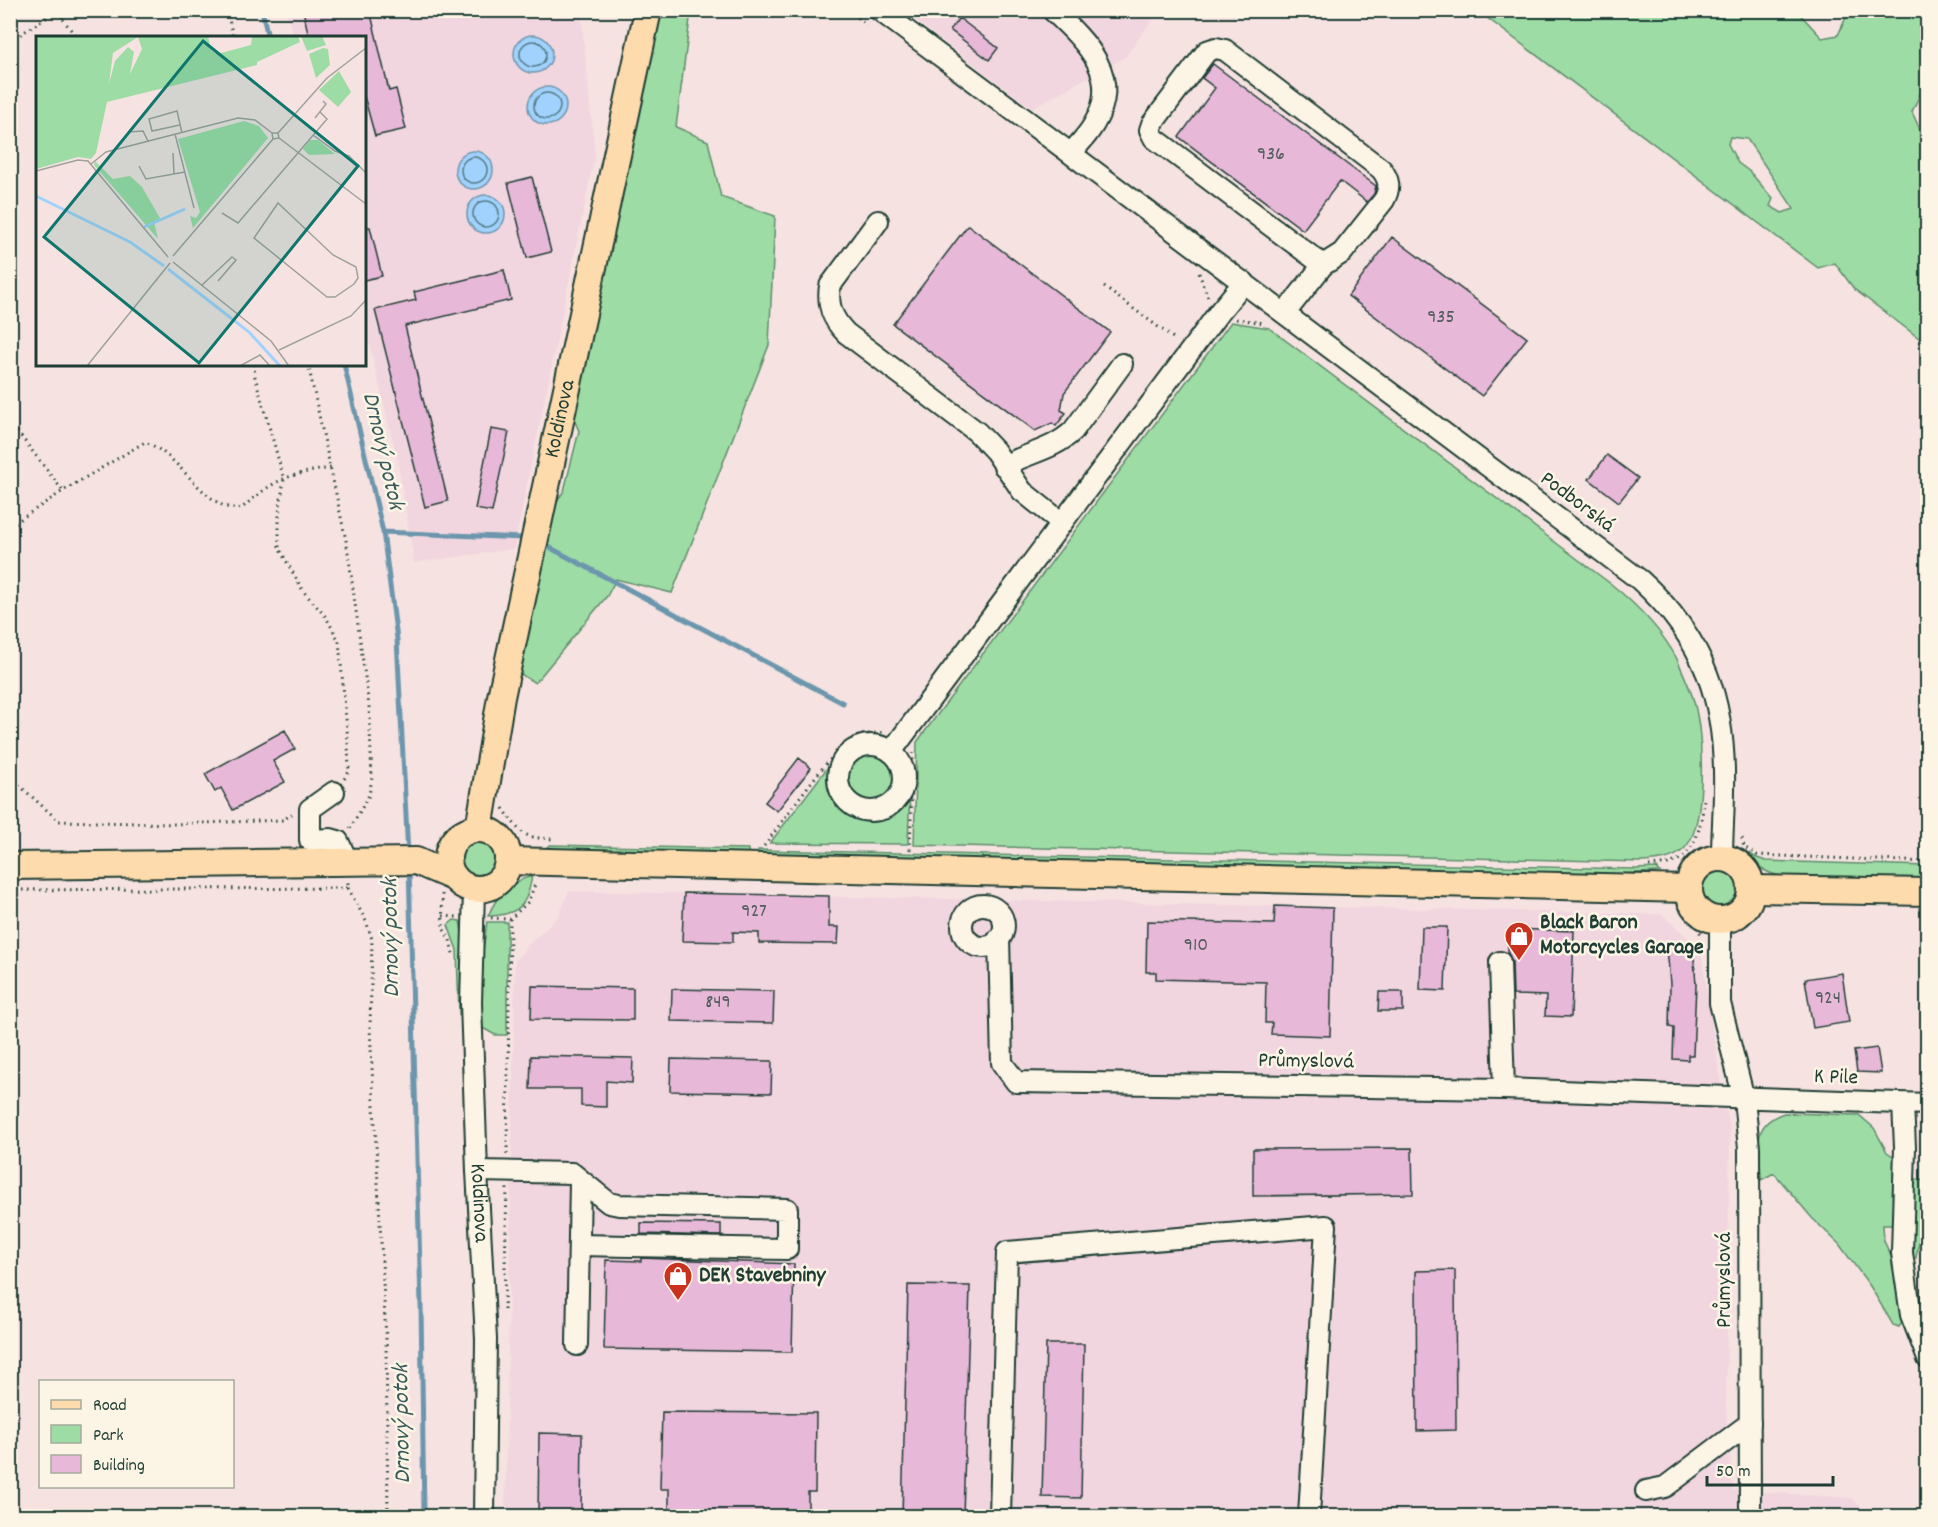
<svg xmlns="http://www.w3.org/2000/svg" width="1938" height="1527" viewBox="0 0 1938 1527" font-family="Dekko,sans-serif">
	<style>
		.built { fill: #f2d6df }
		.green { fill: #9edca5; stroke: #5e8c6c; stroke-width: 1.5; fill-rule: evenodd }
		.water { fill: #a0d2fd; stroke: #6c96ad; stroke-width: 1.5 }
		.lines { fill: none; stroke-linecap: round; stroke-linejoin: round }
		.shore { stroke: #537984; stroke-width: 1.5 }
		.stream { stroke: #6c96ad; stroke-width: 5 }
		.building { fill: #e8b8d9; stroke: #1f3d34; stroke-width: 1.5 }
		.minor-casing { stroke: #1f3d34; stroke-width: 24 }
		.major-casing { stroke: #1f3d34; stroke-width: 30 }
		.path { stroke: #1f3d34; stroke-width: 3; stroke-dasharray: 1.5 4.5; stroke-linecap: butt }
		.minor { stroke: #fcf5e5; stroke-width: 20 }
		.major { stroke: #fedbac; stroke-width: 26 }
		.labels { text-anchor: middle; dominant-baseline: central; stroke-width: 5; stroke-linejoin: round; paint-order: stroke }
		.number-label { font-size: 20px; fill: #515c5d }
		.street-label { font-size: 22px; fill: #1f3d34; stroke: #fcf5e5 }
		.poi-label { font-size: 22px; font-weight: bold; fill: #1f3d34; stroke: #fcf5e5; text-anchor: start }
		.water-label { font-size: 24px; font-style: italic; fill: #395b5c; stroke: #fcf5e5 }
		.inset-river { fill: none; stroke: #a0d2fd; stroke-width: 3 }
		.inset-road { fill: none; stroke: #a0a19c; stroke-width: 1.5 }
		.view { fill: #0f766e; fill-opacity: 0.15; stroke: #0f766e; stroke-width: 3 }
		.inset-edge { fill: none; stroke: #1f3d34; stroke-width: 3 }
	</style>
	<rect width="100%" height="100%" fill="#f6e3e1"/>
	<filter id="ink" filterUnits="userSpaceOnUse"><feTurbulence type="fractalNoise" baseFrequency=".0167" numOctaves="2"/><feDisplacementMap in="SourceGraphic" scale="12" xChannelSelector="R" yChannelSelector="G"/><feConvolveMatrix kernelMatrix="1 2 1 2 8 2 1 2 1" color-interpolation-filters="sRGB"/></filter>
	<g filter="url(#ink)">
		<path class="built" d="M286,11H581L595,155L514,549L414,563L398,463L365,327L364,38L293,37Z
			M903,11H1159L1125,57L1032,108Z
			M569,891L1662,914L1701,950L1721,1083L1730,1128L1726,1407L1733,1490L1852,1498L1871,1516H505L515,960L533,940L558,917Z"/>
		<path class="green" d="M657,11H691L676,127L708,141L721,197L775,216L769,345L672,593L616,579L607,596L535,683L514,670L549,512L564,491L579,431L571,412Z
			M1478,11H1797L1822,38L1838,35L1849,11H1927V86L1921,92L1912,112L1927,145V344L1854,289L1835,263L1818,268ZM1730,137L1747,139L1794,209L1782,213L1770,206L1773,199L1750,172L1738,163L1728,144Z
			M1231,322L1269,328L1611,584C1637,605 1661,629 1677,659C1685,677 1694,696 1697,715C1703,744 1706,828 1684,849C1673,860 1657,861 1642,862L914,845L917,742Z
			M845 778a25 25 0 1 1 50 0a25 25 0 1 1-50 0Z
			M831,763C815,819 891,843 910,788L908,844L770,843Z
			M459 860a20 20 0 1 1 40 0a20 20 0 1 1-40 0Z
			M550,845L748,849V856L564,850L547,847Z
			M758,850L1635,869L1657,868L1660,872L1593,875L758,857Z
			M1743,850L1757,858L1766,861L1927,866V883L1791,878C1770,875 1755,869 1743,850Z
			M1701 887a20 20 0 1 1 40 0a20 20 0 1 1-40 0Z
			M532,876C527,906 519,915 488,916C497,895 509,882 532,876Z
			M454,920L460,921L462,932L461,1014L459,1015L457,950L448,925Z
			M487,922H507V1035H495L481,1027L480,973Z
			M1784,1113L1859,1115L1874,1128L1887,1152L1896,1158L1895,1221L1891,1225H1883L1884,1241L1895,1265L1904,1320L1899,1327L1893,1325L1870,1286L1839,1244L1812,1218L1774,1173L1761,1180C1761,1151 1748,1125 1784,1113Z
			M1913,1178L1927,1182L1928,1226L1920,1236L1916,1258L1912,1260Z"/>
		<path class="water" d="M514 54a19 19 0 1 1 38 0a19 19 0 1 1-38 0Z
			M528 106a19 19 0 1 1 38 0a19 19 0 1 1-38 0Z
			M455 170a19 19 0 1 1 38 0a19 19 0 1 1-38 0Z
			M467 214a19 19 0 1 1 38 0a19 19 0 1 1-38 0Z"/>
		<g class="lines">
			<path class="shore" d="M520 54a13 13 0 1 1 26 0a13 13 0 1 1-26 0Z
				M534 106a13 13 0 1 1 26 0a13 13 0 1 1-26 0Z
				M461 170a13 13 0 1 1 26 0a13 13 0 1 1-26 0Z
				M473 214a13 13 0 1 1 26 0a13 13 0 1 1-26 0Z"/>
			<path class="stream" d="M262,10L268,38
				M344,364L383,532L397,639L408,855
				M383,532L522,538
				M545,545L843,703
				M409,867L421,1305L424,1516"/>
		</g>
		<path class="building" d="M303,10H370L389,91L396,89L406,129L375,136L364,96V38H309Z
			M959,18L998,48L989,60L950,30Z
			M1213,64L1376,186L1374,194L1367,202L1340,181L1303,230L1179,137L1215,88L1202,78Z
			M532,177L551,252L527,258L508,183Z
			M968,225L1110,332L1064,393L1061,410L1066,413L1056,426L1052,423L1035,431L893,324Z
			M364,227H370L382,276L364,280Z
			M1392,237L1527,338L1482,396L1348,296Z
			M504,270L511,300L405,326L448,501L425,507L375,310L416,300L414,292Z
			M491,429L509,432L492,512L475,509Z
			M1607,455L1638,478L1619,502L1589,479Z
			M285,730L295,749L273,761L285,782L233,810L221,788L215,792L205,774Z
			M799,758L811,768L777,811L765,802Z
			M684,893L829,896V927H839L838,944L759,943V933L733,932V942L682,941Z
			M1275,906L1333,908L1330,1036L1271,1034L1272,1023H1265L1266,982L1156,979V972H1146L1147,921L1274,924Z
			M1422,927H1447L1445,991L1420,990Z
			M1508,929L1574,931L1571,1017L1545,1016L1546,996L1513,995L1512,962L1508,953Z
			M1693,944L1696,985L1693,1055H1688V1060L1673,1059L1674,1028L1669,1027L1670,984L1667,946Z
			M1842,973L1849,1022L1813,1028L1805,979Z
			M532,986L633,988V1020L531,1019Z
			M672,989L774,991L773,1023L671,1021Z
			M1379,992H1403V1011H1378Z
			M1877,1048L1881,1073L1857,1072L1854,1051Z
			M531,1056L633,1058L632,1083L606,1081V1107L581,1106V1089H530Z
			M671,1059L772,1061L771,1093L670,1091Z
			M1412,1148L1413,1194L1253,1196V1149Z
			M641,1223L721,1224V1236L641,1234Z
			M641,1258L794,1264L792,1352L604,1349L606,1260L641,1261Z
			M1455,1270L1456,1430L1417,1431L1416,1271Z
			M908,1285L970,1286L963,1516H902Z
			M1046,1344H1084L1081,1498L1042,1497Z
			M662,1412L816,1413L815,1492H808V1516H669V1489H660Z
			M539,1433L582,1434L581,1516H538Z"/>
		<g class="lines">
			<g class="minor-casing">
				<g id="minor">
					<path d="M879,10L1640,580C1705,639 1726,702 1724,789C1724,812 1722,835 1722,858"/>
					<path d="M1052,10C1086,42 1123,76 1094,124C1088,135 1079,144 1071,153"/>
					<path d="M878,221L830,286C827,305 832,319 846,333L977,432L995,451L1022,491L1062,523"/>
					<path d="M1285,313L1323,265L1342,253L1384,200C1391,187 1389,179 1381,169L1225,50L1216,48L1207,51L1152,124L1150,130L1154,138L1323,265"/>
					<path d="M1004,466C1027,453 1053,450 1073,431L1122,364"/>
					<circle cx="871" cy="778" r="33"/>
					<path d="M891,752L1220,311L1244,282"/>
					<path d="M334,792L310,809V840L331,839L338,841L348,862"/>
					<path id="s1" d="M474,889L471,1003L477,1171L486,1339L484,1516"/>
					<circle cx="983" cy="926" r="21"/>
					<path d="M1720,920V1003L1744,1099L1749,1148L1750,1516"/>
					<path d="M999,938L1002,1063L1016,1082L1504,1089L1928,1104"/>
					<path d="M1500,962L1504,1089"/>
					<path d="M1903,1104L1905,1147L1902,1253L1911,1315L1928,1359"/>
					<path d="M477,1171L572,1173L609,1203L619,1205L787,1209V1249L579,1245"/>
					<path d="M577,1345L580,1182"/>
					<path d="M1646,1491L1665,1487L1750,1423"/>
					<path d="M1000,1516L1007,1252L1326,1226L1309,1516"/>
				</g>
			</g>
			<g class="major-casing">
				<g id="major">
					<circle cx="478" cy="859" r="30"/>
					<path id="s2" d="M479,829L501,697L648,10"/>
					<circle cx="1720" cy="889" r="31"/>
					<path d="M508,861L1689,889"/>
					<path d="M10,866L416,861L453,877"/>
					<path d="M1751,889L1928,892"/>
				</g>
			</g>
			<path class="path" d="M227,10L233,38
				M848,10L867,25
				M62,18L64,10
				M10,41L57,11L77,38
				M1199,273L1208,297
				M1104,287L1176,340
				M1236,319L1265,323
				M254,364L255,377L284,479L279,513V548L303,591L326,617L339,641L348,741L349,772L344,779
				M308,364L347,545L369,706L372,778L369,795L350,829
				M10,422L63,491
				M10,526L63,491L145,442C176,454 193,489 222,505C227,508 235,508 241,509C275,479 285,475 331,468
				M10,777L59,821L175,824L283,820L292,814
				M503,808C521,833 520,838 554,839
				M1742,838L1744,847L1757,855L1928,862
				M764,846C782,823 833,746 856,737C864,733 875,734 884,732
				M910,850L913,753
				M1649,866C1658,865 1670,865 1678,860C1698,849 1702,819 1704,799
				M348,888L366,921L372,939L370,1028L386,1339L388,1516
				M10,890L348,888V882
				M442,894L443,928L450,940L453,954
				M1680,910L1694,922L1701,934
				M443,916L457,917
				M491,918L510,919L528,902L536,882
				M507,1154L510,919
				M504,1310L507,1187"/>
			<use href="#minor" class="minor"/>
			<use href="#major" class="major"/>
		</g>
	</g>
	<defs>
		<g id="shop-pin" transform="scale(1.5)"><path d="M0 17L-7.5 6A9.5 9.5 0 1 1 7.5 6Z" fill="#c8321e" stroke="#fcf5e5"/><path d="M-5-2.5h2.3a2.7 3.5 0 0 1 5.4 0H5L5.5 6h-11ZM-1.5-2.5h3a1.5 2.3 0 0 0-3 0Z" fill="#fff"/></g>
	</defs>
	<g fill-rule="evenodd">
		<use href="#shop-pin" x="1519" y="936"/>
		<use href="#shop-pin" x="678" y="1276"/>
	</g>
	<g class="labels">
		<g class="number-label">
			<text x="1271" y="155">936</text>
			<text x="1441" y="318">935</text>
			<text x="754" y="912">927</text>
			<text x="1196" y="946">910</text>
			<text x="1828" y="999">924</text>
			<text x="718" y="1003">849</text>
		</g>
		<g class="street-label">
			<text stroke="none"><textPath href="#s2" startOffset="418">Koldinova</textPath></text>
			<text transform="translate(1577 503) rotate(37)">Podborská</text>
			<text transform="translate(1306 1062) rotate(1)">Průmyslová</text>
			<text transform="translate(1836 1078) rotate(2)">K Pile</text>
			<text stroke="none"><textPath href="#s1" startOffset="314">Koldinova</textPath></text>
			<text transform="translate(1725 1280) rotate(-90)">Průmyslová</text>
		</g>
		<g class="poi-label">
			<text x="1540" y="923">Black Baron<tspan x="1540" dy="25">Motorcycles Garage</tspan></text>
			<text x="699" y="1276">DEK Stavebniny</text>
		</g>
		<g class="water-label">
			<text transform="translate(382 451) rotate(77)">Drnový potok</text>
			<text transform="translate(392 938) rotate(-91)">Drnový potok</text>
			<text transform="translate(403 1424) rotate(-91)">Drnový potok</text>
		</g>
	</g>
	<g transform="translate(36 36)">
		<rect width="330" height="330" fill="#f6e3e1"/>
		<path d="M0,0H172L175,14L181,18L215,9L216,0H262L264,6L221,26V29L71,66L60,117L55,123L42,121L0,133ZM102,1L106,13L94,38L98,16L92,11L79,25L73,48L77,17ZM265,0H286L290,9L271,15ZM287,12L292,13L294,29L280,42L273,18ZM303,35L315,56L302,71L283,54ZM208,85L223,90L232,102L157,192L154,180L160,182L164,176L142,103ZM274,104H282L299,118L273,119L267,113ZM59,125L77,143L94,140L106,151L124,182L118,186L122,203L58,129Z" fill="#9edca5" fill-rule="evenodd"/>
		<path class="inset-river" d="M0,160L94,206L128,230M108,191L149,173M132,233L213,296L244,330"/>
		<path class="inset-road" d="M279,82L290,68L287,65M144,89L116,95L113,83L141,75L146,97M92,96L107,95L112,105M242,97L291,42L330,12M139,98L158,172M277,99L299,115L313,120L330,137M243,102L330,168M137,117L138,138M55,128L70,116L202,82L219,84L236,97M103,130L110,143L149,136M0,135L42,124L52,125L132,221M242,167L297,219L320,231L322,242L318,248L299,261H291L218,202ZM186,177L202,187L291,83L284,76M137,220L237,103L243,102L242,97H236L237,103M137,226L235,305L253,330M166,249L196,221L200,224L182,245M243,314L315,280L330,264M51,330L134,227M204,330L224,319L234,330"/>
		<path class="view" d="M167,5L322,130L163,327L8,201Z"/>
		<rect width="330" height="330" class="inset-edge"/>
	</g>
	<rect width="1938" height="1527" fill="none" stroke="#fcf5e5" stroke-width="36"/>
	<rect x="18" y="18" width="1902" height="1491" fill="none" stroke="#1f3d34" stroke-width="2" filter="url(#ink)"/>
	<rect x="39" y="1380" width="195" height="108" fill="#fcf5e5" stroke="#a4ab9e" stroke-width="1.5"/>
	<rect x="51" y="1400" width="30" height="9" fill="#fedbac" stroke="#a4ab9e" stroke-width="1.5"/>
	<text x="93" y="1410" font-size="18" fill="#1f3d34">Road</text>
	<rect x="51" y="1425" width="30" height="18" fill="#9edca5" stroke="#a4ab9e" stroke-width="1.5"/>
	<text x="93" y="1440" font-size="18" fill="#1f3d34">Park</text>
	<rect x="51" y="1455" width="30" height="18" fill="#e8b8d9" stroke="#a4ab9e" stroke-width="1.5"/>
	<text x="93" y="1470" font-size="18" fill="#1f3d34">Building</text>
	<path d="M1707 1476v9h126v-9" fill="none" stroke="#1f3d34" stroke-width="3"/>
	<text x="1716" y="1476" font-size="18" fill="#1f3d34" stroke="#fcf5e5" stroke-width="4.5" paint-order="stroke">50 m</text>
</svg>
